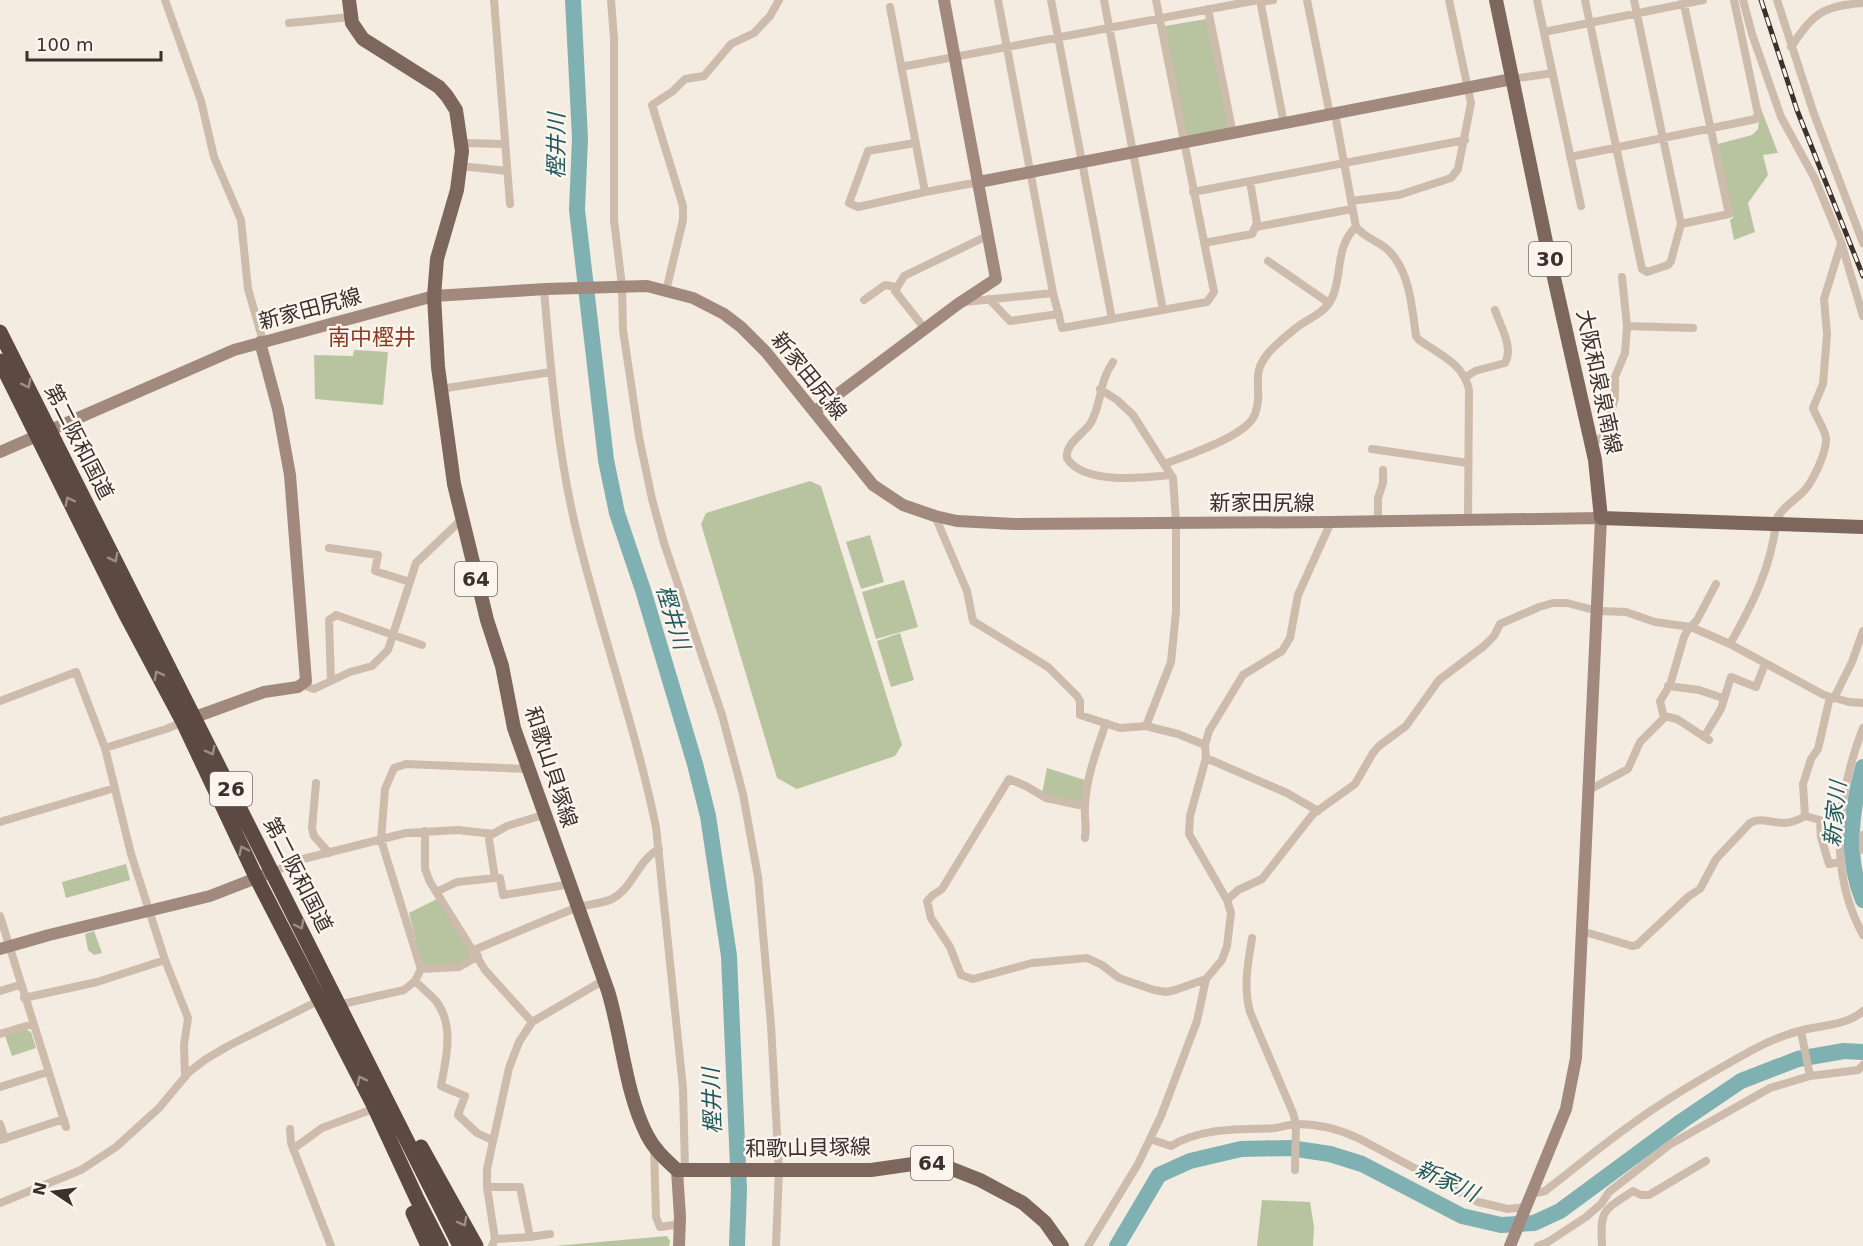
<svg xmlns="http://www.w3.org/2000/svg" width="1863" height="1246" viewBox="0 0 1863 1246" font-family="'DejaVu Sans','Noto Sans JP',sans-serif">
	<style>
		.green { fill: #b8c4a0 }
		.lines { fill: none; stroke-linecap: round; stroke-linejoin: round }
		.river { stroke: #7fb0b2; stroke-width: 16 }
		.street { stroke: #cdbbac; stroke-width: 8 }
		.secondary { stroke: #a18a7d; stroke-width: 12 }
		.primary { stroke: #7d675c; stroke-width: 14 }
		.highway { stroke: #5c4a42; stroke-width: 15 }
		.rail-casing { stroke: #3b302b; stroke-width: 5 }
		.rail { stroke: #fbf5ee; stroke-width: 3; stroke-dasharray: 9; stroke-linecap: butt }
		.oneway { stroke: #9c8e87 }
		.labels { text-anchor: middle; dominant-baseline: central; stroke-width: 5; stroke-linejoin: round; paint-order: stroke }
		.shield { fill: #fbf5ee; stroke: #756b66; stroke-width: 1.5 }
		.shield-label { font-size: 20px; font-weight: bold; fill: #3b302b }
		.street-label { font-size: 21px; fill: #3b302b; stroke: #fbf5ee }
		.water-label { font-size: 22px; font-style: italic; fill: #1f5a5e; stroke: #fbf5ee }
		.neighbourhood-label { font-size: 22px; fill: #8c3b22; stroke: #fbf5ee }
	</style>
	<rect width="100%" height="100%" fill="#f4ebe1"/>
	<path class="green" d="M1206,19L1230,130L1186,139L1165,26Z
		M1760,106L1778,153L1763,155L1768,175L1748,203L1755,232L1734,240L1730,220L1733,218L1718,144L1752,135L1758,129Z
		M354,350L388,352L383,405L315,399L314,355L353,356Z
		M810,481L821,486L902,745L895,756L797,789L777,778L701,524L706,513Z
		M870,535L884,582L861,589L846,542Z
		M904,580L918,627L876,639L862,592Z
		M900,633L914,680L891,687L877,641Z
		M1047,768L1088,781L1081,803L1042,793Z
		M126,864L130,880L66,898L62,882Z
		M437,899L473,955L457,965H422L409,913Z
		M94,931L102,953L94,955L88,950L85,934Z
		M25,1029L31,1032L36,1048L12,1056L5,1036Z
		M1262,1200L1310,1202L1314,1227L1313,1246H1257Z
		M667,1236L670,1241L669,1246H555Z"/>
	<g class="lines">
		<path class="river" d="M573,0L580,138L577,210L606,460L617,513L643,590L695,764L708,816L729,956L739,1190L737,1246
			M1863,767C1851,811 1845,857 1863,900
			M1117,1246L1159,1175L1190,1161L1241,1149L1290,1148L1330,1154L1362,1164L1462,1216L1501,1225L1534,1223L1560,1211L1682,1121L1741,1081L1798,1059L1844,1051L1863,1052"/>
		<path class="street" d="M165,0L201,101L214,157L241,220L248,289L263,341
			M494,0L510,204
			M611,0L614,38V220L622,286L623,330L639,437L652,499L664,543L722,715L743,794L758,877L771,1025L779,1170L776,1246
			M998,0L1053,293L1062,328L1207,302L1214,292L1156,0
			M1051,0L1112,319
			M1104,0L1163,310
			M1260,0L1284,124
			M1307,0L1330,115
			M1537,0L1581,206
			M1585,0L1642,269L1647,272L1668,265L1671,261L1681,224L1634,0
			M1743,0L1752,34L1781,117L1815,179L1841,242L1863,316
			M1777,0L1814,114L1863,243
			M1260,2L1273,0
			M890,7L925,192L979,182
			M1208,9L1233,134
			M289,23L351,17
			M1544,32L1703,0
			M1791,47C1814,13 1822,6 1863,3
			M901,67L1258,0
			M1512,79L1553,73
			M1335,114L1356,227C1364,237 1377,241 1387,249C1410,270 1412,308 1416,336L1419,340C1439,354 1464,364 1469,390L1468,520
			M462,143L505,144
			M915,143L868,151L849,203L858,207L925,192
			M1570,157L1756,119L1758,114L1734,0
			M461,166L507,171
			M1193,192L1465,140
			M1351,201L1399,195L1451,178L1458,169L1471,103L1449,0
			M1681,224L1729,214L1683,0
			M1256,227L1352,209
			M1204,243L1252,234L1257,223L1250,181
			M1268,261L1329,303
			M544,289C551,374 558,459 579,541C603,637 636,730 656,827L683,1088L685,1169
			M666,291L683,220V206L652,105L673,91L685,79L704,76L731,44L754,33L770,16L779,0
			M989,299L1010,321L1059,314
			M864,300L885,285L896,287
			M965,302L1053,293
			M1627,326L1693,328
			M925,329L895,291L904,276L989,235
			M1113,362C1098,383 1102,406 1090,424C1083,434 1065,444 1067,458C1083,485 1144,478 1171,475
			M1466,377L1475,371L1505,363C1514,348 1500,325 1495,310
			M440,389L551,372
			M1100,389L1117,400L1133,415L1173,478L1176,522V612L1171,662L1146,726
			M1591,443L1601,438L1605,433L1615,398V377L1625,353L1627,326L1622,277
			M1372,449L1468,463
			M1164,464C1185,456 1248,436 1255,414C1265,387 1247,376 1271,350C1279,342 1287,335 1296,328C1307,319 1324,314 1331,300C1343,279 1334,247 1356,227
			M935,516L967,591L973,621L1048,667L1077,696L1080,701V715L1120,728L1146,726L1178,734L1205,745
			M1378,522V498L1383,483V470
			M1774,523C1781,509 1791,503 1802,493C1812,484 1827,452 1826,438C1825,429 1816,417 1813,408L1823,384L1827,334L1824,299L1841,244
			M329,548L378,555L375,571L410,582
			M1730,644C1752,605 1771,568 1776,523
			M331,681L329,620L336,615L422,645
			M303,685L314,689L350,672L372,666L388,650L416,563L462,519
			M1668,686L1699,690L1723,698
			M1834,698L1852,662L1863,631
			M0,701L76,672L105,748L131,854L165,960L188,1018L184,1045L185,1077
			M1664,716L1677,719L1709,740
			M1863,728C1837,796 1827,869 1863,935
			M1704,737L1721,709L1731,677L1756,687L1765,664
			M105,748L166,729L183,722
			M1206,758L1287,793L1318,811
			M316,783L312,828L314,836L329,853
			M1589,790L1628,769L1640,742L1664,718L1660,701L1670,685L1684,637L1687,631L1697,620L1716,584
			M1084,806L1046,798L1026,786L1009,779L942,889L933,895L927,901L931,918L950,947L961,975L973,979L1032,963L1087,958L1102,965L1119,978L1154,990L1166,992L1175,990L1206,979
			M1805,816L1820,820L1821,837L1829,864L1835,863
			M0,822L115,788
			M425,831V869L430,882L485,970L532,1022
			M488,833L495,878
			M1863,835V850
			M1085,838C1087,824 1084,818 1085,806C1086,778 1097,749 1106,723
			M273,872L303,859L406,833L458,830L493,834L507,826L543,815
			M436,892L457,882L495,878H500L503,895L571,884
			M1227,900L1238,890L1262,879L1313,814L1355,784L1373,753L1379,746L1406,726L1439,680L1484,646L1494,636L1500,624L1539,607L1553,603H1567L1598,611L1626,612L1655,622L1691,627L1730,644L1824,695L1849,702L1863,703
			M0,916L66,1127
			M1582,931L1632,946L1637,945L1689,896L1700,889L1716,859L1750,823C1766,814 1780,832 1805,816L1803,784L1811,759L1818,749L1830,697
			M1252,938C1248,964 1243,986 1250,1012L1293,1113L1296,1124L1295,1170
			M474,950C508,936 542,921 576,908C588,904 601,904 612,899C633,888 638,860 659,849
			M421,969L459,967L478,956
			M415,981C422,988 430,994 436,1001C455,1026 446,1058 441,1086L465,1096L458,1115L477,1133L492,1140
			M0,991L20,985
			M24,998L97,982L165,960
			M338,1005L404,990L415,981L421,969L381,840L385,789L394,768L406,764L528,769
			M1801,1031L1810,1076
			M0,1034L33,1024
			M0,1087L48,1072
			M0,1124L5,1139
			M290,1129L291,1143L331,1246
			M1150,1139L1171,1146C1203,1127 1238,1130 1275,1128C1282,1127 1290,1124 1298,1124C1319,1124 1341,1130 1360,1139L1478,1202L1508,1209L1526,1207
			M0,1140L64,1119
			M654,1147L656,1217L660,1227L680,1224
			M293,1149L322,1128L373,1109
			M487,1187H520L530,1237
			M1531,1194L1545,1191C1574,1169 1602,1145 1632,1124C1670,1096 1714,1071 1756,1048C1771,1040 1787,1034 1803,1030C1824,1025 1847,1025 1863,1011
			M0,1203L81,1170L116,1147L159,1108L189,1072L206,1059L230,1045L320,1000L322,1001
			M495,1239L530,1237L550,1234
			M492,1246L495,1239L487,1187V1169L509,1068L519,1042L532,1022L604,980
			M1088,1246L1138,1164L1161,1116L1197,1021L1206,979L1222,960L1227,946L1231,913L1227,900L1189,834L1190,816L1206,758L1205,745L1209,731L1243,675L1282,651L1290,638L1298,595L1331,522
			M1538,1246L1548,1242L1586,1217L1601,1204L1609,1192L1669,1145L1770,1088L1810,1076L1858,1070L1863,1065
			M1602,1246C1600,1209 1603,1211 1633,1191L1641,1195H1649L1706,1161"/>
		<path class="secondary" d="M979,182L1512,79
			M814,412L958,304L996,279L944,0
			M0,452L234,350L434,296L546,289L647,286L693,298L724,314L741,327L766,352L873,485L903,505L935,516L957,521L1014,524L1331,522L1601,518L1576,1058L1566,1109L1510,1246
			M187,720L264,692L298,687L306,681L290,475L278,409L260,342
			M0,949L49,935L210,896L264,875
			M677,1170L680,1217L679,1246"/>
		<path class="primary" d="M349,0L352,23L363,39L439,87L447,96L456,110L462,151L457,190L437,259L434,296L438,367L454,484L487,620L502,666L514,728L608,991C622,1037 625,1092 647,1135C654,1149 665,1159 677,1170H871L920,1163H937L980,1180L1023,1203L1045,1222L1062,1246
			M1496,0L1546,242L1595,460L1601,518L1863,527"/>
		<path class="highway" d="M0,332L460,1246
			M0,361L125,613L183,722L256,877L373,1104L417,1199L441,1246
			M421,1147L476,1246
			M413,1213L428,1246"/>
		<g class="rail-casing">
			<path id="rail" d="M1761,0L1797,110L1863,276"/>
		</g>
		<use href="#rail" class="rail"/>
	</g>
	<defs><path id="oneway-chevron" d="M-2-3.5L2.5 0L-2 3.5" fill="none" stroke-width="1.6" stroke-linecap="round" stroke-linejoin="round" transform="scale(1.5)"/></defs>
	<g class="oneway">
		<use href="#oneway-chevron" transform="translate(27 384) rotate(63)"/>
		<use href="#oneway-chevron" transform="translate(69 501) rotate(-117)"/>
		<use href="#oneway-chevron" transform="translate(114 558) rotate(63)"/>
		<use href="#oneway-chevron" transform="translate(158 675) rotate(-118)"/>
		<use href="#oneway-chevron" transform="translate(211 751) rotate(63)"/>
		<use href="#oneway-chevron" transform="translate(243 850) rotate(-115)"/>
		<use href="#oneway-chevron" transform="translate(300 925) rotate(63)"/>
		<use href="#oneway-chevron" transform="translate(361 1080) rotate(-117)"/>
		<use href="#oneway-chevron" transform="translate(463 1222) rotate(61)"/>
	</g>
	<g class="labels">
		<g class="shield">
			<rect x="1529" y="242" width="42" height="34" rx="4.5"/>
			<rect x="455" y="562" width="42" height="34" rx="4.5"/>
			<rect x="210" y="772" width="42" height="34" rx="4.5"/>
			<rect x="911" y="1146" width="42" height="34" rx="4.5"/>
		</g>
		<g class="shield-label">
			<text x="1550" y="259">30</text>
			<text x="476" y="579">64</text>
			<text x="231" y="789">26</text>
			<text x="932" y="1163">64</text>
		</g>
		<g class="street-label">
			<text transform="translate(310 309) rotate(-15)">新家田尻線</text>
			<text transform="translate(809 376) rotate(51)">新家田尻線</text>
			<text transform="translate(1599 382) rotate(78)">大阪和泉泉南線</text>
			<text transform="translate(79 442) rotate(63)">第二阪和国道</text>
			<text x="1262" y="503">新家田尻線</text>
			<text transform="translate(551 767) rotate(72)">和歌山貝塚線</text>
			<text transform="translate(298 875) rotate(63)">第二阪和国道</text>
			<text transform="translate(808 1148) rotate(-1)">和歌山貝塚線</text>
		</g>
		<g class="water-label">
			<text transform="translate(556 146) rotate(-90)">樫井川</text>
			<text transform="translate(673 617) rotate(73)">樫井川</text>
			<text transform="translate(1835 814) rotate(-84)">新家川</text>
			<text transform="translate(712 1101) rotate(-92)">樫井川</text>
			<text transform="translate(1447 1181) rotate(25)">新家川</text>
		</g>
		<g class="neighbourhood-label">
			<text x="372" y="337">南中樫井</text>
		</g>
	</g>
	<g transform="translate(54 1192) rotate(283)" stroke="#fbf5ee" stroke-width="4.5" paint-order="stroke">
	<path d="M0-4.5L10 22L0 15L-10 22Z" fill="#3b302b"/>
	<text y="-9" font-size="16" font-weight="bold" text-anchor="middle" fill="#3b302b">N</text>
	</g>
	<path d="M27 51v9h134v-9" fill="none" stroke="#3b302b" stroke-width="3"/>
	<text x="36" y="51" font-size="18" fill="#3b302b" stroke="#fbf5ee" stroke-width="4.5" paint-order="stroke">100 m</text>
</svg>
